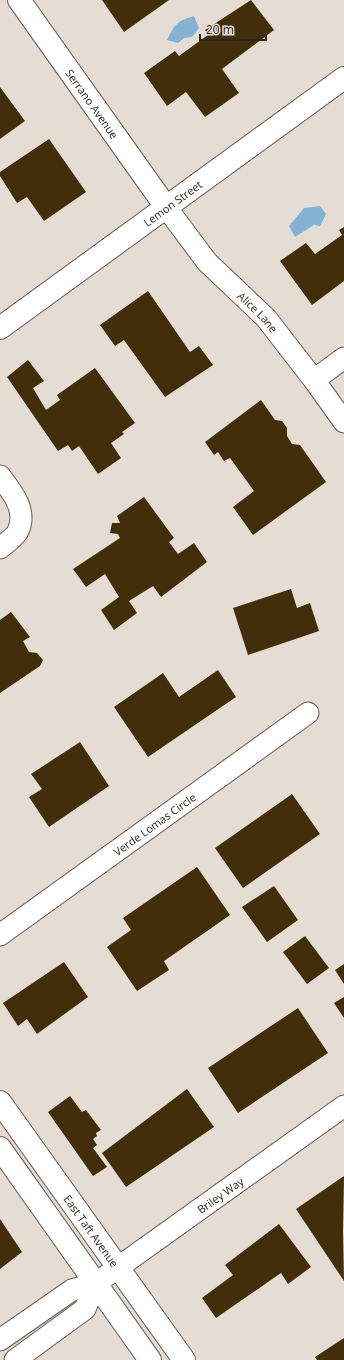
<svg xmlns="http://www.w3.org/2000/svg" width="344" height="1360" viewBox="0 0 344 1360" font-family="'Open Sans',sans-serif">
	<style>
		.water { fill: #83b2d4 }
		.building { fill: #432e0c }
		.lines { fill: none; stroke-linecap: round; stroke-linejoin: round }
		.minor-casing { stroke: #645c54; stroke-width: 23 }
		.tertiary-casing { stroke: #645c54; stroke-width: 24 }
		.minor { stroke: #fff; stroke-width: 21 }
		.tertiary { stroke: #fff; stroke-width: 22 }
		.labels { text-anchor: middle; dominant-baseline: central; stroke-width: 4; stroke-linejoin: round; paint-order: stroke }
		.street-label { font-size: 11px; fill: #292622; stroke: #e5ddd3 }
	</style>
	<rect width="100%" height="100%" fill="#e5ddd3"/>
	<path class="water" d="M194,16L199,28L192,37L184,38L178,43L167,40C175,24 177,21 194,16Z
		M320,206L326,214L320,226L314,225L295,237L289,226L304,208Z"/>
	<path class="building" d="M102,0H169L124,32Z
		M251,0L274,30L222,69L239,93L205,117L186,92L167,106L144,73L175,51L179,56L208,35L205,30Z
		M0,87L25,121L0,139Z
		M49,139L86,192L44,221L27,197L17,203L0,176V172Z
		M344,227V281L312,305L280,261L306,243L315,254L342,235L339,230Z
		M148,291L190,352L199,346L213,365L165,397L124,340L115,346L100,325Z
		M28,360L44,381L33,388L46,410L60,400L57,395L95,368L135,423L122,432L124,434L111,443L121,458L98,474L79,446L72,451L68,445L58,451L7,377Z
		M261,400L275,420L282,421L287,428V436L292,444L300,445L326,482L253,535L233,507L254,491L230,458L224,461L218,452L214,455L205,442Z
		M144,497L174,538L169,542L178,554L194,543L207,562L161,597L153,586L129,601L137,613L114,630L101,610L119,597L105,574L86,587L73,569L120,538L118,534L110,533L112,523H120L117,516Z
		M291,589L297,608L310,603L319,631L248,655L233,608Z
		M11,612L30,637L23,641L29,652L37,653L43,660L40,666L0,693V620Z
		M218,670L236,697L148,757L114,707L163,673L179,697Z
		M80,742L109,786L49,827L29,797L42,789L31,774Z
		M292,794L320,834L243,888L215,848Z
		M197,867L230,915L164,961L169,970L137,991L107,947L131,930L123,918Z
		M274,886L298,920L267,942L242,907Z
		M305,936L329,968L307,984L283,952Z
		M64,962L88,997L37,1034L27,1019L18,1026L3,1003Z
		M344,964V984L335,970Z
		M344,997V1018L334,1003Z
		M298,1008L328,1053L238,1113L208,1068Z
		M187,1089L214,1127L126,1187L102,1153Z
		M70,1096L82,1112L86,1110L101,1130L96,1133L97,1136L93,1139L97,1145L93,1148L107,1167L93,1176L48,1112Z
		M344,1176L343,1231L344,1281L296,1209Z
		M0,1219L22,1252L0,1269Z
		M279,1224L311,1267L288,1284L281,1273L216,1318L202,1298L233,1275L225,1265Z
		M344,1338V1360H317L315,1357Z"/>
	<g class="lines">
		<g class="minor-casing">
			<g id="minor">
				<path id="s1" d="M166,207L207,262L266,318L314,380L344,422"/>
				<path d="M314,380L344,358"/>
				<path d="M0,476C11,491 28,510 18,531C16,536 5,544 0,548"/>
				<path id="s2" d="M0,935L308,713"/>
				<path id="s3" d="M0,1340L72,1290L95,1284L344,1106"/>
				<path d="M15,1360L85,1309L95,1284"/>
			</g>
		</g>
		<g class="tertiary-casing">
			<g id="tertiary">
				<path id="s4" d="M19,0L166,207"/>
				<path id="s5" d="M0,328L344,78"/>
				<path id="s6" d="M0,1102L184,1360"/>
				<path d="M0,1148L150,1360"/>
			</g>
		</g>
		<use href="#minor" class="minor"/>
		<use href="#tertiary" class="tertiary"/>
	</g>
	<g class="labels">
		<g class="street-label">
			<text stroke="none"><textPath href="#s4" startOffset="127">Serrano Avenue</textPath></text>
			<text stroke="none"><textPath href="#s5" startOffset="213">Lemon Street</textPath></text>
			<text stroke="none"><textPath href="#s1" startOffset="140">Alice Lane</textPath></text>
			<text stroke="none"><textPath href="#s2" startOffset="190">Verde Lomas Circle</textPath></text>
			<text stroke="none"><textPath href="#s3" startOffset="265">Briley Way</textPath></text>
			<text stroke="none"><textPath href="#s6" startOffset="158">East Taft Avenue</textPath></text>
		</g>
	</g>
	<path d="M200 34v6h66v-6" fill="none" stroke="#292622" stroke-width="2"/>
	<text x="206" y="34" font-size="12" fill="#292622" stroke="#e5ddd3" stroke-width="3" paint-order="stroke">20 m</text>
</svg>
